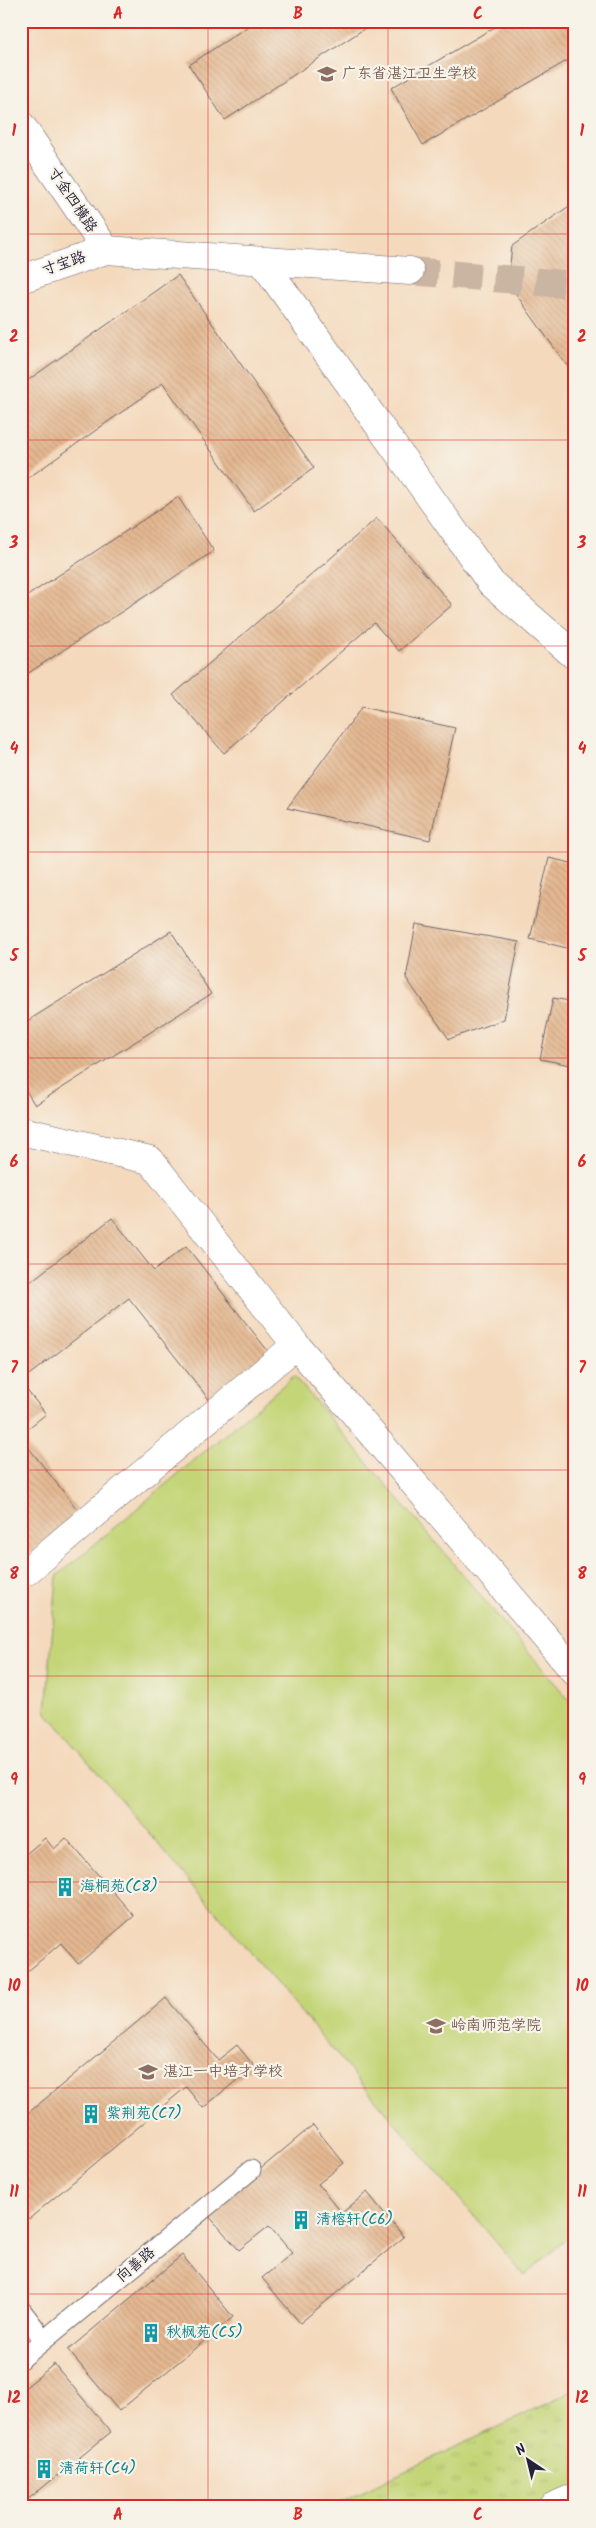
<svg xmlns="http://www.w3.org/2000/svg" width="596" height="2528" viewBox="0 0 596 2528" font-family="Kalam,'LXGW WenKai TC',sans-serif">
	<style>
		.grass { fill: #c4d578; stroke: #737c5a }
		.park { fill: url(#park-tufts); stroke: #737c5a }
		.building { fill: url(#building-back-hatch) }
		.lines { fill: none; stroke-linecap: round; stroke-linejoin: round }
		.minor-tunnel { stroke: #cab4a2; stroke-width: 28; stroke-dasharray: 28 14; stroke-linecap: butt }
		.service-casing { stroke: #6c6268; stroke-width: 21 }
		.minor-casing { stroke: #6c6268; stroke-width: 29 }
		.service { stroke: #fff; stroke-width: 19 }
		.minor { stroke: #fff; stroke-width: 28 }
		.grid { fill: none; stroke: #d62828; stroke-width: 1; stroke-opacity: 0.55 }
		.labels { text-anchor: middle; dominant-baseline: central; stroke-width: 4.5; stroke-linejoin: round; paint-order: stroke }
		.education-label { font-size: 15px; fill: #785e54; stroke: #f7f3e8; text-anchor: start }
		.street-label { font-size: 15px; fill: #22223b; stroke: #f7f3e8 }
		.culture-label { font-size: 15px; fill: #0d838f; stroke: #f7f3e8; text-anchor: start }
		.neatline { fill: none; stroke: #d62828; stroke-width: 2 }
		.grid-label { font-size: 16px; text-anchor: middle; font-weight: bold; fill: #d62828 }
	</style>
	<defs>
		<pattern id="park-tufts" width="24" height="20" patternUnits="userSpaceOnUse" patternTransform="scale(1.25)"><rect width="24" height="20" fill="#c4d578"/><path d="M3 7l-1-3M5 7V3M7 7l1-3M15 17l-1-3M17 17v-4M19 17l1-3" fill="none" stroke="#a8b769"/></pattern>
		<pattern id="building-back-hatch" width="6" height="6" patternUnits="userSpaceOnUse" patternTransform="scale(1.25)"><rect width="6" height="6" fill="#e4b891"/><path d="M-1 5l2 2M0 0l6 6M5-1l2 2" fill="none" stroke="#c39e7e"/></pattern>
	</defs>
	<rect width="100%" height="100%" fill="#f7f3e8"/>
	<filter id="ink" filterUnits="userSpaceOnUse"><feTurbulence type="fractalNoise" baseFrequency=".02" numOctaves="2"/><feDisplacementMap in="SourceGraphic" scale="10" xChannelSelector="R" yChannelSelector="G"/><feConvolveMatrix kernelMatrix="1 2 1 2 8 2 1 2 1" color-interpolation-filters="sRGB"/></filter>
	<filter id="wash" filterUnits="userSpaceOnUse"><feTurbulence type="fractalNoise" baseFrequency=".0096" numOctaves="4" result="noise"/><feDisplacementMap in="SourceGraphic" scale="20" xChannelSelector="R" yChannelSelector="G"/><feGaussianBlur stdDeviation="1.12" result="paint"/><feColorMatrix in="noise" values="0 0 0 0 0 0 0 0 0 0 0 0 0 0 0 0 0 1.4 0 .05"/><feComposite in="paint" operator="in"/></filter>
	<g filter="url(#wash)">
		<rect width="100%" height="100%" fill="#f4d9bc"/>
		<path class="grass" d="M294,1376L575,1707V2232L524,2275L46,1712L57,1576Z"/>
		<path class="park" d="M575,2390V2497L552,2507H330Z"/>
		<g id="blocks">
			<path class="building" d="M256,21H376L225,120L189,65Z
				M505,21H575V56L423,145L391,88Z
				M575,202V377L508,283L512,246Z
				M178,275L314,468L254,511L163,383L21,483V385Z
				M178,497L214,551L21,678V600Z
				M377,518L452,605L399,651L374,623L224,753L173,695Z
				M362,707L455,728L430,840L287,808Z
				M549,858L575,864V950L530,939Z
				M416,924L519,942L504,1019L449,1039L406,978Z
				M171,931L211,994L35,1105L21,1083V1025Z
				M553,998L575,1002V1066L540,1059Z
				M112,1218L154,1271L186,1246L271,1355L211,1402L129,1298L21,1381V1289Z
				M21,1383L46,1414L21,1434Z
				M21,1438L81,1514L21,1560Z
				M45,1838L54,1849L66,1838L134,1916L78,1964L61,1943L21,1977V1858Z
				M166,1998L218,2060L237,2045L254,2066L203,2108L186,2087L29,2219L21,2209V2119Z
				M313,2125L344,2163L318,2184L342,2213L367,2192L404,2237L300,2323L262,2278L292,2253L269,2226L239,2250L207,2214Z
				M182,2255L233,2317L119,2411L68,2350Z
				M54,2364L111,2432L21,2505V2391Z"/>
		</g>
	</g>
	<g filter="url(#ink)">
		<use href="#blocks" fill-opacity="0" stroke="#6c6268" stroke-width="1"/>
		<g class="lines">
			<path class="minor-tunnel" d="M410,271L575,285"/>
			<g class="service-casing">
				<path id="service" d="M21,2310L44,2340
					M21,2359L251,2170"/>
			</g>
			<g class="minor-casing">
				<path id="minor" d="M21,125L106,250
					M262,261L491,583L575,656
					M21,279L106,250L410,271
					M21,1131L150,1160L296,1345L575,1672
					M27,1571L296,1345
					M552,2507L575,2497"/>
			</g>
			<use href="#service" class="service"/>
			<use href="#minor" class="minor"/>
		</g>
	</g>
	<path class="grid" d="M208,21V2507M388,21V2507M21,234H575M21,440H575M21,646H575M21,852H575M21,1058H575M21,1264H575M21,1470H575M21,1676H575M21,1882H575M21,2088H575M21,2294H575"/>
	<defs>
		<g id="university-bare" transform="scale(1.5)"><path d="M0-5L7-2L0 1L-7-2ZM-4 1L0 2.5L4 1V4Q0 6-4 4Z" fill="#8d6e63" stroke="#f7f3e8" stroke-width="2.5" paint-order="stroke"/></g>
		<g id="building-bare" transform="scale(1.5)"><path d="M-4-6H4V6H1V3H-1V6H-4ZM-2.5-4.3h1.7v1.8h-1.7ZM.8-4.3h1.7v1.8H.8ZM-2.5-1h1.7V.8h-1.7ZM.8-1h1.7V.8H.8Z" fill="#0f9aa8" stroke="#f7f3e8" stroke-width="2.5" paint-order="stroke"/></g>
		<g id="school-bare" transform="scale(1.5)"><path d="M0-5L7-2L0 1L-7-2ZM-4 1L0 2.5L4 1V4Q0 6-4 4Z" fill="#8d6e63" stroke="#f7f3e8" stroke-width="2.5" paint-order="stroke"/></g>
	</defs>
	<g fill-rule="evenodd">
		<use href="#university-bare" x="327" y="74"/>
		<use href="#building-bare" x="65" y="1887"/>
		<use href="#university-bare" x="436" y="2026"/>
		<use href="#school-bare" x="148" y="2072"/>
		<use href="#building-bare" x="91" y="2114"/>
		<use href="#building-bare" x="301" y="2220"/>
		<use href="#building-bare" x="151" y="2333"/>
		<use href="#building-bare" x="44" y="2469"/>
	</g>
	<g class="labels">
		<g class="education-label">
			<text x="342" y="74">广东省湛江卫生学校</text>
			<text x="451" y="2026">岭南师范学院</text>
			<text x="163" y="2072">湛江一中培才学校</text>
		</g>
		<g class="street-label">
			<text transform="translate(72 200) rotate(56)">寸金四横路</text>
			<text transform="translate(64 264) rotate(-19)">寸宝路</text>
			<text transform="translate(136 2265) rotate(-40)">向善路</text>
		</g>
		<g class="culture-label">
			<text x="80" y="1887">海桐苑(C8)</text>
			<text x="106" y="2114">紫荆苑(C7)</text>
			<text x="316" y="2220">清榕轩(C6)</text>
			<text x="166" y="2333">秋枫苑(C5)</text>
			<text x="59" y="2469">清荷轩(C4)</text>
		</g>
	</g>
	<rect width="596" height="2528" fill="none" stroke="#f7f3e8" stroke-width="55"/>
	<g transform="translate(528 2460) rotate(325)" stroke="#f7f3e8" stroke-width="4" paint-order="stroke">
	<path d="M0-4L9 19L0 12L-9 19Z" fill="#22223b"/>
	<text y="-8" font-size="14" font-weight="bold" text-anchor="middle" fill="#22223b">N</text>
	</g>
	<rect x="28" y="28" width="540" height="2472" class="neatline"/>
	<g class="grid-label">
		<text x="118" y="19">A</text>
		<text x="298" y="19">B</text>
		<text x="478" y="19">C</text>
		<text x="14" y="136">1</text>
		<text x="582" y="136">1</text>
		<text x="14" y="342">2</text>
		<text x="582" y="342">2</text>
		<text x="14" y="548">3</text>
		<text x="582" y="548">3</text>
		<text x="14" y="754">4</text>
		<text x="582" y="754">4</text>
		<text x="14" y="961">5</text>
		<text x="582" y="961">5</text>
		<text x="14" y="1167">6</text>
		<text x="582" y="1167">6</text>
		<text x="14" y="1373">7</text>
		<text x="582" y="1373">7</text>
		<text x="14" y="1579">8</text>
		<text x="582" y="1579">8</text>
		<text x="14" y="1785">9</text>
		<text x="582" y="1785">9</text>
		<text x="14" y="1991">10</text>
		<text x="582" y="1991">10</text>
		<text x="14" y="2197">11</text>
		<text x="582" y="2197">11</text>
		<text x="14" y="2403">12</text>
		<text x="582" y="2403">12</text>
		<text x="118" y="2520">A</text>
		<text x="298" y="2520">B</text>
		<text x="478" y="2520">C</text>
	</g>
</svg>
